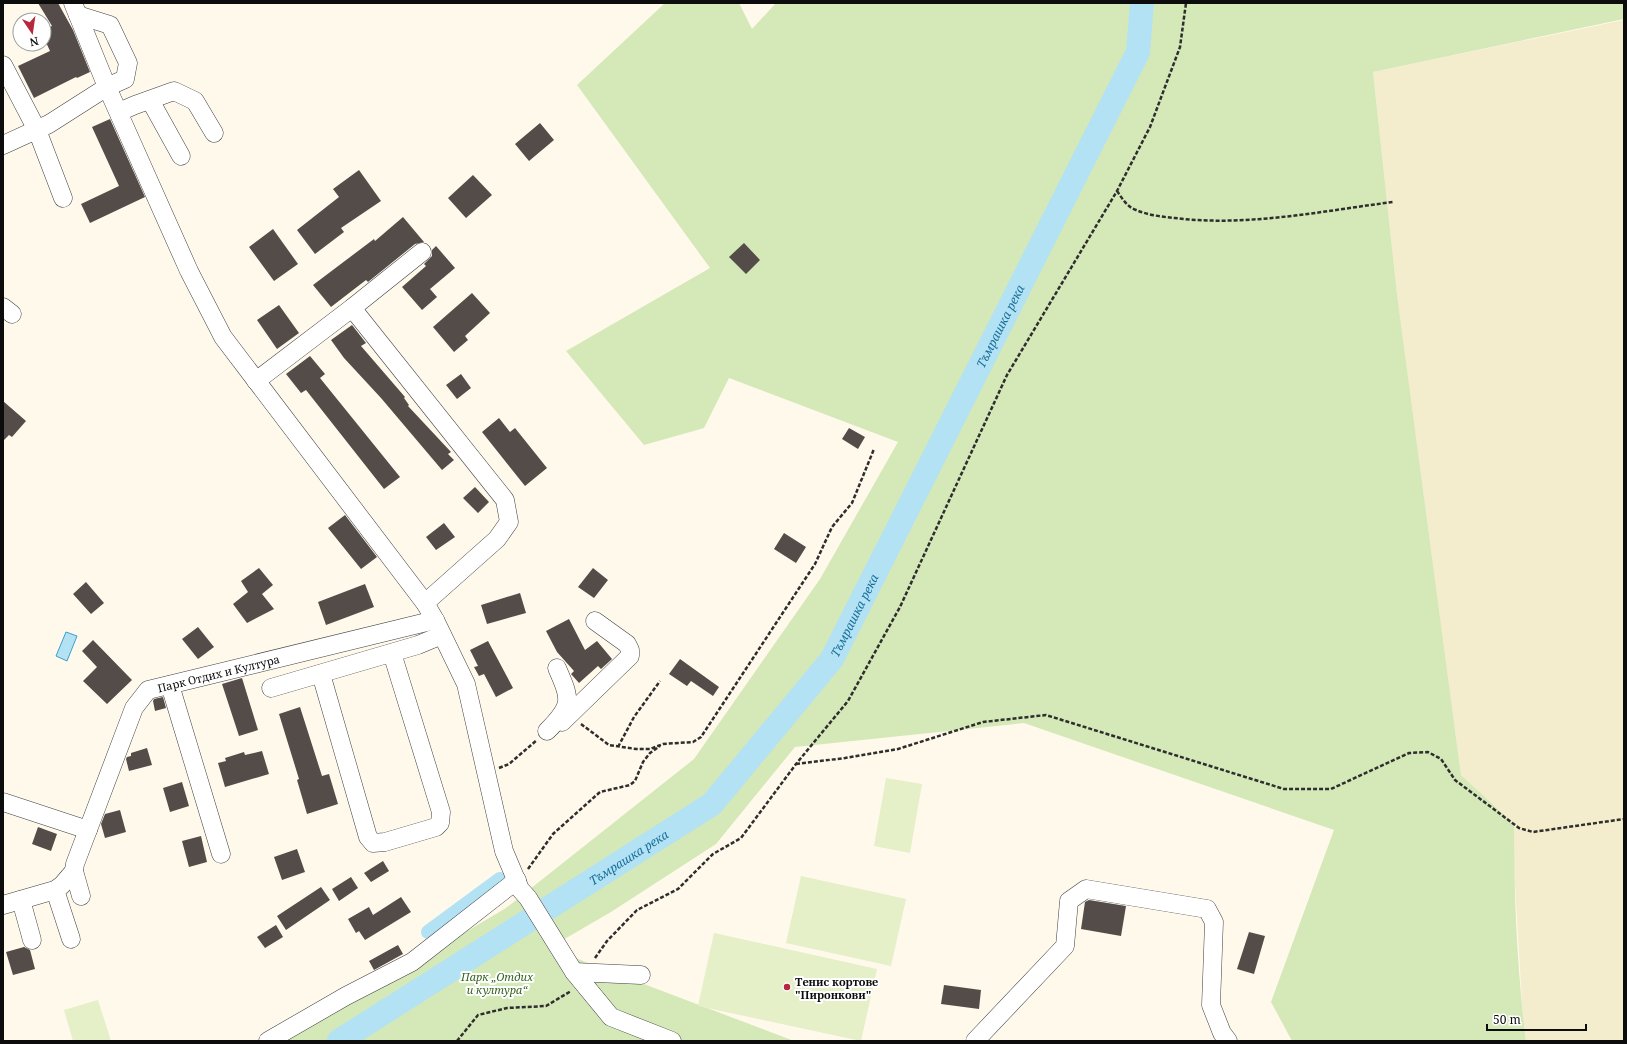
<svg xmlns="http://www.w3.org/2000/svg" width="1627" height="1044" viewBox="0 0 1627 1044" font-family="'Noto Serif',serif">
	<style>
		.farmland { fill: #f3eccd }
		.green { fill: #d5e8b7 }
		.pitch { fill: #e5efc8 }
		.water { fill: #b2e2f4; stroke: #3b9fca }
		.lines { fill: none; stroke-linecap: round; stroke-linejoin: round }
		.canal { stroke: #b2e2f4; stroke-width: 14 }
		.river { stroke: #b2e2f4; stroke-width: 24 }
		.building { fill: #544c49 }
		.minor-casing { stroke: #3f3f3f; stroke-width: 19 }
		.path { stroke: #2e2e2e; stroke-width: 2.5; stroke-dasharray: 4 2; stroke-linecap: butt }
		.minor { stroke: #fff; stroke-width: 18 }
		.poi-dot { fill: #b8283d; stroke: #fff; stroke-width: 1.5 }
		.labels { text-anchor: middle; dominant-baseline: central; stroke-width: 4; stroke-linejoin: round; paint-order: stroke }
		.street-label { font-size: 11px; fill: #0c0c0c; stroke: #fff }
		.park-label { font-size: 11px; font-style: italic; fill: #33621e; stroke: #fff }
		.poi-label { font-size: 11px; font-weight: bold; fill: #0c0c0c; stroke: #fff; text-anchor: start }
		.water-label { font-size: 12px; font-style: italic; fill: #196f9a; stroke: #fff }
	</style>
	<rect width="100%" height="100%" fill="#fff9ec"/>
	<path class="farmland" d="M1624,20V1041H1526L1522,1003L1514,867V824L1461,775L1397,294L1373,72Z"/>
	<path class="green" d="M665,3H739L752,29L776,3H1624V19L1373,72L1397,294L1461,775L1514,824C1514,896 1517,969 1526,1041H1292L1271,1002L1334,830L1024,723L795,747L716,844L611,912L549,948L794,1041H282L506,908L694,759L820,579L898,442L729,378L704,428L644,445L566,351L710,268L577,85Z"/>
	<path class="pitch" d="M886,778L922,784L910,853L874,846Z
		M801,876L906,899L891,966L786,943Z
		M714,933L877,969L861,1041L698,1006Z
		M98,1000L111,1041H73L64,1010Z"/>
	<path class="water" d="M66,632L77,636L67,661L56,656Z"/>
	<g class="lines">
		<path class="canal" d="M428,932L500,879"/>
		<path class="river" id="s1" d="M339,1041L712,804L832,659L1138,52L1142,3"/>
	</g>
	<path class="building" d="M38,3H58L73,30L90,72L77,78L76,77L34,98L18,66L50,51L44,38V29L52,26Z
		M110,119L145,197L90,223L81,204L119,186L92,127Z
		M540,123L554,140L529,161L515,144Z
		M359,170L381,201L341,228L344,232L315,254L297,230L339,197L333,189Z
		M473,175L492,195L466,218L448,198Z
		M403,217L424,242L415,244L368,282L366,280L331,307L313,285L374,239L375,241Z
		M273,229L298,264L274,281L249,247Z
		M744,243L760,260L746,274L729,257Z
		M436,246L455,268L430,289L437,297L422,310L402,287L426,266L424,264L432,256V250Z
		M472,293L490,313L465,336L468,340L454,352L433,327Z
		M279,305L299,333L277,349L257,320Z
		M352,325L366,343L361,346L405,397L404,398L409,405L408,406L451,452L448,454L454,460L442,470L381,398L344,358L331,340Z
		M310,356L325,374L320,378L400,477L384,489L306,390L301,393L286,374Z
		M461,374L471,388L457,399L446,385Z
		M3,401L26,421L12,437L9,435L3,441Z
		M499,418L510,432L515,428L547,468L525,486L482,432Z
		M849,428L865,437L858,449L842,439Z
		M475,487L489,502L478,513L463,498Z
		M345,515L377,557L361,569L328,528Z
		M444,523L455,537L436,550L426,537Z
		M784,533L806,547L796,563L774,549Z
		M259,568L273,585L262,594L274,609L247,623L233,604L248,592L241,581Z
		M593,568L608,580L594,598L578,587Z
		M86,582L104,603L91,614L73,594Z
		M365,584L374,607L326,625L318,602Z
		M520,593L526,613L487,624L481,605Z
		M569,619L585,650L597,641L612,659L601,669L598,666L579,683L571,674L574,671L557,652L546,631Z
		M198,627L214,647L198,659L182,639Z
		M93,640L132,680L107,704L83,681L97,667L82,651Z
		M488,641L513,688L496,697L484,674L479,676L474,667L478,666L470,650Z
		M680,659L719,687L713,696L691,681L687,686L669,674Z
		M242,678L258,730L239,736L222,684Z
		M163,697L166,708L155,711L153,701L154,699Z
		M300,707L322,776L329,774L338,804L307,814L297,780L299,779L279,714Z
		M147,748L152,765L129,771L126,759L127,757L131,756V753Z
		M262,751L269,774L225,787L218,763L226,761L225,758L244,752L245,755Z
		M182,782L189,806L170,812L163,788Z
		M120,810L126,832L105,838L101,824L105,814Z
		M38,827L57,834L51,851L32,844Z
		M201,836L207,862L189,867L182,841Z
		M297,849L305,872L282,880L274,857Z
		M383,861L389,871L371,882L364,873Z
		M351,877L358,888L339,901L332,889Z
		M321,887L330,900L286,930L277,916Z
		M401,897L411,912L365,940L359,931L356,933L348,919L369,907L373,915Z
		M1089,900L1126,906L1121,936L1081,929L1085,902Z
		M276,925L283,937L265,948L257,937Z
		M1249,932L1265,936L1254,974L1237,969Z
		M398,945L403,954L374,970L369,961Z
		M24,947L30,950L35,969L13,975L6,952Z
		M944,985L981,990L979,1009L941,1004Z"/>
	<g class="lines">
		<g class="minor-casing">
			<g id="minor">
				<path d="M73,3L107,87L189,271L223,337L425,603L435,620L466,684L504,851L520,889L528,898L574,972L611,1017L672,1041"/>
				<path d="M3,65L37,130L63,198"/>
				<path d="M150,100L181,156"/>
				<path d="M119,112L135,105L174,91L195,101L214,133"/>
				<path d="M3,145L49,124L107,87L125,79L128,63L110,25L78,15"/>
				<path d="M3,307L12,314"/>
				<path d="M352,308L422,252"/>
				<path d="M256,381L352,308L505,500L509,522L497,539L425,603"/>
				<path d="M321,674L368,837L373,843L385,842L436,827L440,823L441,812L392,653"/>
				<path d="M170,685L221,854"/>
				<path d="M271,688L418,645L442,635"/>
				<path d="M562,722L630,656V650L627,644L595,621"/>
				<path d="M547,731C573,705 571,700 557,668"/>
				<path d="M3,802L88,830"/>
				<path d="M55,890L71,939"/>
				<path id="s2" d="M81,896L74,871L75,864L134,708L148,690L435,620"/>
				<path d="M21,900L32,940"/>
				<path d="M3,905L55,890L62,885L74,871"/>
				<path d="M574,972L641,975"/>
				<path d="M268,1041L346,996L412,962L517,880"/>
				<path d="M975,1041L1065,946L1069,901L1086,889L1207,909L1214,922L1211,1005L1222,1033L1228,1041"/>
			</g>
		</g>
		<path class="path" d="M1117,191C1122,198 1127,207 1136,210C1148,215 1162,217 1175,218C1247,227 1322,211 1393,202
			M581,724L609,745L636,749H650L663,744L693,742L701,737L815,564L832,527L852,503L874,449
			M618,747L634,717L660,681
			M796,764L845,758L898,749L983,722L1046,715L1284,789H1331L1409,753L1428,752L1441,759L1455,780L1519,828L1533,832L1624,819
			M499,768L509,764L537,740
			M528,869L553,834L600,792L630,785L635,781L643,762L650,753L660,746
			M595,958L607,941L637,910L678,889L713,854L741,838L796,764L848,701L900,607L1007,375L1117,191L1150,127L1180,47L1186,3
			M457,1041L478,1015L507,1008L546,1006L571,991"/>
		<use href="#minor" class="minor"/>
	</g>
	<circle class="poi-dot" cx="787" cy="987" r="4"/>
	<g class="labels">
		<g class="street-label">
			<text stroke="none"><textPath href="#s2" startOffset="295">Парк Отдих и Култура</textPath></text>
		</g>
		<g class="park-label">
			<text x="497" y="976">Парк „Отдих<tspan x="497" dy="13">и култура“</tspan></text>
		</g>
		<g class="poi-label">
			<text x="795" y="981">Тенис кортове<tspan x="795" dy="13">"Пиронкови"</tspan></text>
		</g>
		<g class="water-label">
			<text stroke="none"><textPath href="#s1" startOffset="1003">Тъмрашка река</textPath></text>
			<text stroke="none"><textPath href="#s1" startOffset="679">Тъмрашка река</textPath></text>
			<text stroke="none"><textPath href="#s1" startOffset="343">Тъмрашка река</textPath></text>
		</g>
	</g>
	<rect width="1627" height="1044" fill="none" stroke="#0c0c0c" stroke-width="8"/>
	<g transform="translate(32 32) rotate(167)"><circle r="19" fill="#ffffff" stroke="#9e9e9e"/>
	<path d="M0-3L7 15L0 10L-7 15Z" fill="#b8283d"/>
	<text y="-6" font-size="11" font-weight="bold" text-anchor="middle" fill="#0c0c0c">N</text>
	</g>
	<path d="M1487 1024v6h99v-6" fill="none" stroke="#0c0c0c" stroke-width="2"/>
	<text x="1493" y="1024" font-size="12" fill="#0c0c0c" stroke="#ffffff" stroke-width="3" paint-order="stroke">50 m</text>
</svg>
